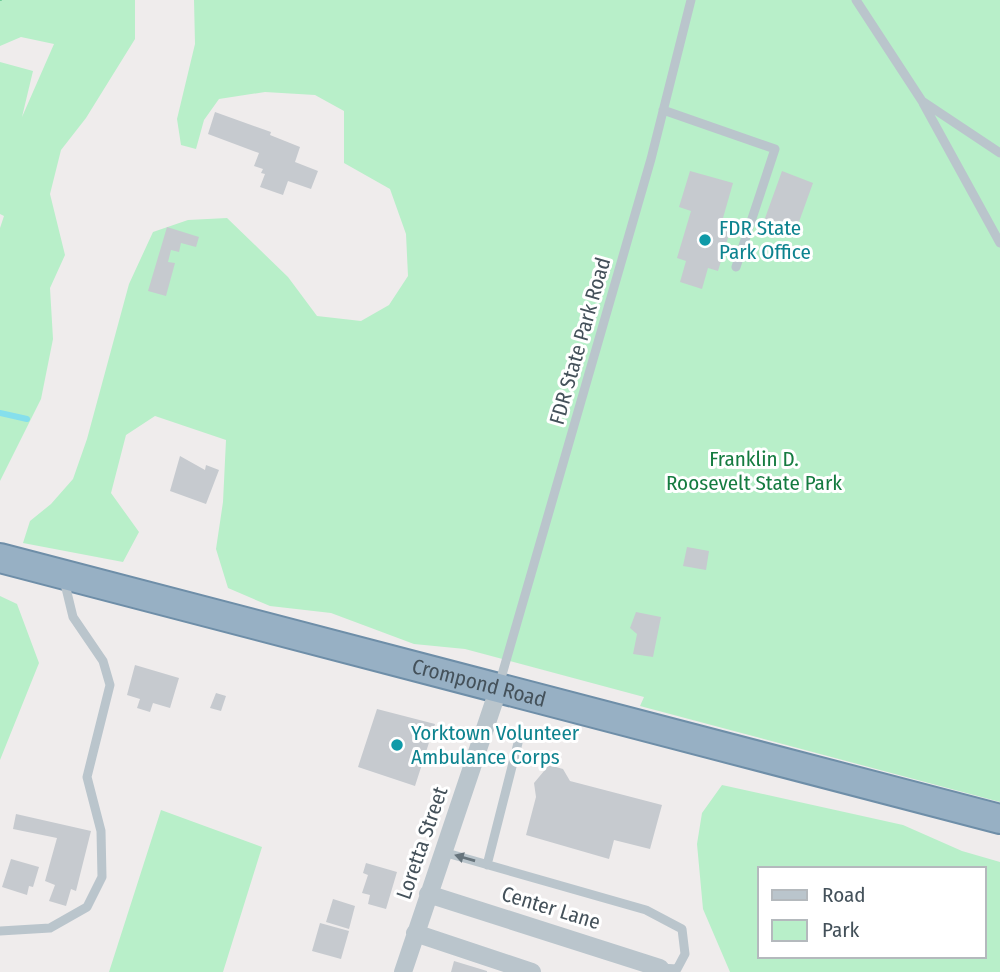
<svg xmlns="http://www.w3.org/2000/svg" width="1000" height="972" viewBox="0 0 1000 972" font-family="'Fira Sans Condensed',sans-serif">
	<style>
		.green { fill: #b8efc9; fill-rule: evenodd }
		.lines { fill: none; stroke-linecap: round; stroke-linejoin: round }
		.stream { stroke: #85dfec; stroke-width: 6 }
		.building { fill: #c6cacf }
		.trunk-casing { stroke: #6e8ea8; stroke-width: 32 }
		.path { stroke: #70cd98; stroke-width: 3.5; stroke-dasharray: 5 3.5; stroke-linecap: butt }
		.service { stroke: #bac5cc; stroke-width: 9 }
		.minor { stroke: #bac5cc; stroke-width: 18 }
		.trunk { stroke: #97b0c4; stroke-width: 28 }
		.oneway { fill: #67747c }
		.culture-dot { fill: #0f9aa8; stroke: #fff; stroke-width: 2.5 }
		.labels { text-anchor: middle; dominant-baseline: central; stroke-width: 6; stroke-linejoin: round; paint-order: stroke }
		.culture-label { font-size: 21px; fill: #0d838f; stroke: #fff; text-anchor: start }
		.street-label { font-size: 21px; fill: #44515a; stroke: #fff }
		.park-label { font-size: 21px; fill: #157b40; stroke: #fff }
	</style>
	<rect width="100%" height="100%" fill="#efecec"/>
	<path class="green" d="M0,0H135V39L86,118L61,150L50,194L65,255L50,288L53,339L41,399L0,481V228L4,216L0,214V62L33,71L22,117L54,44L21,37L0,46Z
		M194,0H1000V802L640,706L644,697L465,649L414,644L331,613L270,606L228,588L216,549L223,502L226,440L155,416L126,435L111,493L139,532L123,562L23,543L30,521L51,504L73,479L87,439L129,284L153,232L188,220L227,218L288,277L317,316L361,321L389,305L408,276L406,234L390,189L344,163V111L315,95L265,92L219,99L204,120L196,149L181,145L177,119L195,44Z
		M0,596L17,604L39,663L0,760Z
		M722,785L903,825L962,851L1000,862V972H730L703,909L697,844L702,813ZM760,869H984V956H760Z
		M161,810L262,847L223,972H109Z"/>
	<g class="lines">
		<path class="stream" d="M0,413L27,419"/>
	</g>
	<path class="building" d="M215,112L271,132L270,135L300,147L295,162L318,171L311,189L288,181L283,195L260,187L265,174L261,173L263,169L254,166L259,153L208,134Z
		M690,171L733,183L723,218L733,221L718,271L708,268L702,289L680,282L686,261L677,258L691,211L679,207Z
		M782,171L813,183L795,233L764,221Z
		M167,227L199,237L196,247L181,243L179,252L171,250L168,262L175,263L166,296L148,291Z
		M180,456L205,470L206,465L219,470L206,504L170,491Z
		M687,547L709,551L706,570L683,566Z
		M636,612L661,617L653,657L633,654L637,634L630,628Z
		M135,665L179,678L170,708L153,703L150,712L137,708L140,699L127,695Z
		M216,693L226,696L221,711L210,708Z
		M377,709L435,724L415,786L358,767Z
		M549,765L563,769L570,781L662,805L650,849L614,840L609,859L526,835L536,797L534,783Z
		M16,814L91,831L76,891L71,889L66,906L49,901L55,885L45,881L57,838L13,829Z
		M11,859L39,867L33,887L29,886L27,895L2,887Z
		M366,863L397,872L386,909L368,904L370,895L362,893L368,875L363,873Z
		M333,899L355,906L349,929L326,922Z
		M320,923L349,931L341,959L312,951Z
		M454,961L487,971V972H451Z"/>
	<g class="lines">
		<g class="trunk-casing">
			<g id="trunk">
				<path id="s1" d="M0,558L1000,819"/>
			</g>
		</g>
		<path class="path" d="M0,1V0"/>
		<path class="service" d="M856,0L922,101L1000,153
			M923,103L1000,243
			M663,110L775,149L736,267
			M499,685L651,159L691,0
			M443,852L646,910L682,929L685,954L677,969L660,968
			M487,865L518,743
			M0,931L50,928L87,907L102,877L101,831L87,777L110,685L103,661L73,617L64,580"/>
		<path class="minor" d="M428,894L660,968
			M415,933L532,972
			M403,972L498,690"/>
		<use href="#trunk" class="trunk"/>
	</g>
	<defs><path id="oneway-solid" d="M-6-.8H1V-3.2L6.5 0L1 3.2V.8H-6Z" transform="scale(1.75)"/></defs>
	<use class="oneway" href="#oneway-solid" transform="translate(465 858) rotate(-164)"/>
	<g class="culture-dot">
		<circle cx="705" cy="240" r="7"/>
		<circle cx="397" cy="745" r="7"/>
	</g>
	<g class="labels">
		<g class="culture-label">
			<text x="719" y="228">FDR State<tspan x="719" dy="24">Park Office</tspan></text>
			<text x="411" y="733">Yorktown Volunteer<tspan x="411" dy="24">Ambulance Corps</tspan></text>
		</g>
		<g class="street-label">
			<text transform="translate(580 341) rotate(-74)">FDR State Park Road</text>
			<text stroke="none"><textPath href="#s1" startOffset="495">Crompond Road</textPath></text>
			<text transform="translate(422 843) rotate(-71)">Loretta Street</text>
			<text transform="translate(551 908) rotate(17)">Center Lane</text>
		</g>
		<g class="park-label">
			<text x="754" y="459">Franklin D.<tspan x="754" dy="24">Roosevelt State Park</tspan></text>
		</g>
	</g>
	<rect x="758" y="867" width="228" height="91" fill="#ffffff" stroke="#b4b9bd" stroke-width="2"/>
	<rect x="772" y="890" width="35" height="10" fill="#bac5cc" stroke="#b4b9bd" stroke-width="2"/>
	<text x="822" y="902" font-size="21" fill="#44515a">Road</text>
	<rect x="772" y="920" width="35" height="21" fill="#b8efc9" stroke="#b4b9bd" stroke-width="2"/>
	<text x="822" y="937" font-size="21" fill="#44515a">Park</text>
</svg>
